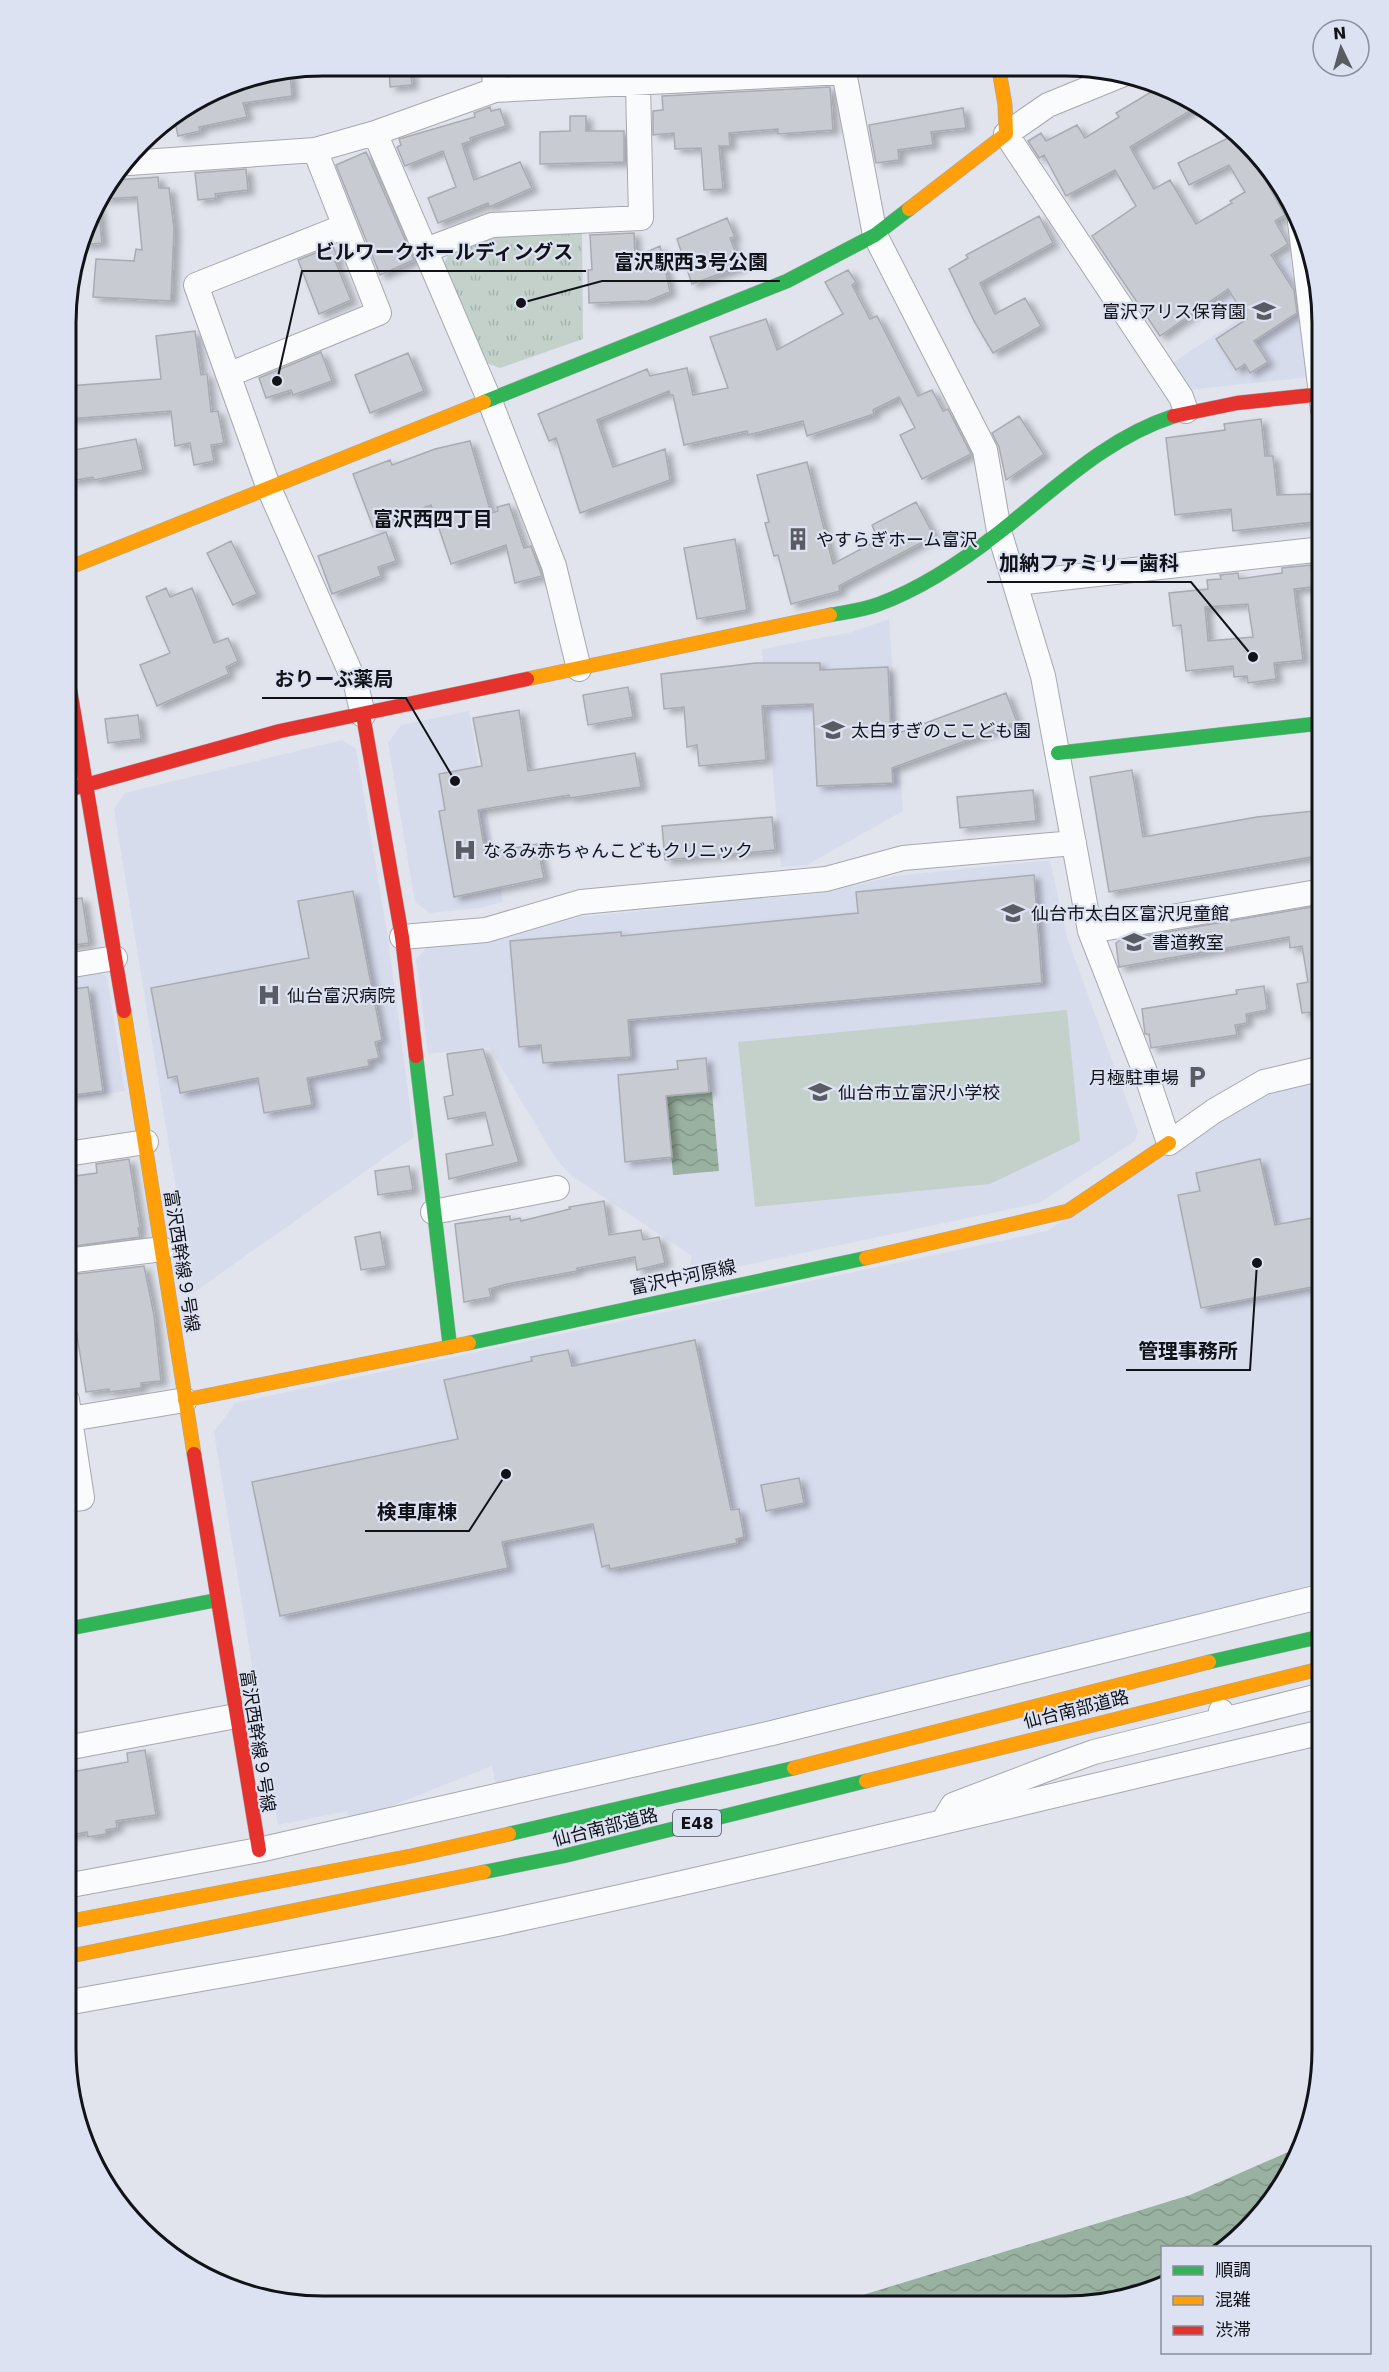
<svg xmlns="http://www.w3.org/2000/svg" width="1389" height="2372" viewBox="0 0 1389 2372" font-family="'DejaVu Sans','Noto Sans JP',sans-serif">
	<style>
		.built { fill: #d7dced }
		.park { fill: url(#park-tufts) }
		.garden { fill: #c4d1cb }
		.water { fill: url(#water-waves) }
		.building { fill: #c8cbd2; stroke: #a9abb2; stroke-width: 1.5; fill-rule: evenodd; filter: url(#shadow) }
		.lines { fill: none; stroke-linecap: round; stroke-linejoin: round }
		.street-casing { stroke: #a6a8af; stroke-width: 26 }
		.fast-casing { stroke: #a6a8af; stroke-width: 15 }
		.slow-casing { stroke: #a6a8af; stroke-width: 15 }
		.jam-casing { stroke: #a6a8af; stroke-width: 15 }
		.street { stroke: #fafbfc; stroke-width: 24 }
		.fast { stroke: #30b455; stroke-width: 14 }
		.slow { stroke: #ff9f0a; stroke-width: 14 }
		.jam { stroke: #e5322d; stroke-width: 14 }
		.labels { text-anchor: middle; dominant-baseline: central; stroke-width: 4.5; stroke-linejoin: round; paint-order: stroke }
		.shield { fill: #dce2f2; stroke: #4e515a; stroke-width: 1.5 }
		.shield-label { font-size: 16px; font-weight: bold; fill: #111319 }
		.poi-label { font-size: 18px; fill: #111319; stroke: #dce2f2; text-anchor: start }
		.street-label { font-size: 18px; fill: #111319; stroke: #dce2f2 }
		.neighbourhood-label { font-size: 20px; font-weight: bold; fill: #111319; stroke: #dce2f2 }
		.rim { fill: none; stroke: #111319; stroke-width: 3 }
		.leader { fill: none; stroke: #111319; stroke-width: 2 }
		.callout-dot { fill: #111319; stroke: #dce2f2; stroke-width: 2 }
		.callout-label { font-size: 20px; text-anchor: middle; font-weight: bold; fill: #111319; stroke: #dce2f2; stroke-width: 4.5; stroke-linejoin: round; paint-order: stroke }
	</style>
	<defs>
		<pattern id="park-tufts" width="24" height="20" patternUnits="userSpaceOnUse" patternTransform="scale(1.5)"><rect width="24" height="20" fill="#c4d1cb"/><path d="M3 7l-1-3M5 7V3M7 7l1-3M15 17l-1-3M17 17v-4M19 17l1-3" fill="none" stroke="#a7b3ae"/></pattern>
		<pattern id="water-waves" width="16" height="10" patternUnits="userSpaceOnUse" patternTransform="scale(1.5)"><rect width="16" height="10" fill="#99b1a0"/><path d="M0 5q4-4 8 0t8 0" fill="none" stroke="#839789"/></pattern>
		<filter id="shadow"><feDropShadow dx="6" dy="4" stdDeviation="3" flood-color="#0004"/></filter>
	</defs>
	<rect width="100%" height="100%" fill="#e1e4ed"/>
	<path class="built" d="M505,67L633,68V73L519,81L505,71Z
		M1293,252L1310,377L1188,390L1171,364L1233,323L1221,299Z
		M889,619L903,811L807,865L781,867L762,649L852,632Z
		M469,711L503,902L480,908L430,913L415,902L388,743L401,725Z
		M342,740L356,749L388,938L414,1137L193,1293L114,809L125,793Z
		M1050,860L1067,938L1138,1131L1135,1141L1039,1203L746,1265L688,1275L692,1256L573,1177L556,1159L489,1047L428,1054L416,959L428,946L495,940L580,917L819,893L895,876Z
		M96,969L107,977L125,1091L67,1100V973Z
		M1323,1076V1588L859,1703L496,1787L492,1766L371,1814L349,1818L347,1811L278,1825L214,1432L235,1403L1047,1231L1241,1103L1277,1086Z"/>
	<path class="park" d="M582,228L583,339L500,368L486,363L443,266L450,251L498,232Z"/>
	<path class="garden" d="M1067,1010L1080,1141L990,1184L755,1207L738,1042Z"/>
	<path class="water" d="M712,1092L719,1171L673,1175L666,1096Z
		M1304,2145L1270,2205L1227,2247L1162,2248V2285L1148,2292L1065,2306L830,2305L1190,2195Z"/>
	<path class="building" d="M389,66L410,67L412,85L390,87Z
		M290,73L292,96L243,103L247,117L199,127L200,131L178,136L174,117L225,85Z
		M1161,86L1186,97L1193,109L1130,147L1154,189L1170,180L1196,224L1232,203L1230,201L1245,192L1229,165L1189,185L1178,163L1238,133L1254,152L1251,154L1285,215L1275,221L1288,244L1271,255L1294,290L1297,313L1254,341L1268,362L1250,373L1245,364L1236,370L1216,339L1247,319L1228,289L1160,336L1092,236L1136,206L1115,170L1066,196L1044,155L1039,158L1028,141L1041,133L1046,141L1077,125L1085,138L1119,117L1116,113Z
		M830,87L833,130L778,134V129L729,133L730,146H719L723,189L704,190L701,148L675,149L674,133L653,135V111L663,110L662,96Z
		M490,107L491,111L500,109L506,126L470,138L471,141L462,144L474,180L520,162L532,188L489,207L488,203L438,223L428,198L456,187L443,151L405,166L397,147L401,145L399,139L475,117L474,113Z
		M963,108L966,128L931,132L933,145L898,150L899,160L876,163L869,125Z
		M570,116H586V131H624V162L540,164V132L570,131Z
		M366,152L414,260L380,275L336,165Z
		M246,169L248,190L215,194L216,198L198,200L195,173Z
		M158,177L159,188H169L174,229L171,301L93,297L96,259L134,261L136,249L142,250L137,197L101,199L115,180Z
		M98,203L102,243L82,245L93,209Z
		M1039,216L1053,243L980,283L995,314L1025,298L1041,326L993,353L974,321L949,269L968,258L966,255Z
		M727,218L735,237L730,238L741,266L692,284L677,239Z
		M634,233L635,257L660,246L670,292L648,301L589,303L588,270H592L590,235Z
		M333,246L338,260L335,261L351,300L319,314L298,260Z
		M848,270L856,282L852,285L870,319L877,316L918,396L932,390L943,411L948,409L971,454L922,479L900,435L915,428L899,397L873,410L874,414L807,436L803,421L748,435L747,431L684,445L673,395H670L669,391L597,420L613,467L665,449L670,480L580,513L556,438L549,441L538,414L647,369L650,376L687,368L693,395L728,388L710,337L766,319L777,350L843,314L825,282Z
		M195,331L201,375L207,374L211,412L218,411L224,443L211,445L214,461L194,465L190,443L175,446L171,411L68,419V386L161,379L156,336Z
		M321,352L332,381L293,395L291,390L266,398L259,378Z
		M408,353L424,391L370,413L355,375Z
		M1019,416L1044,454L1006,480L999,447L992,433Z
		M1261,419L1265,456H1273L1277,495L1311,494L1314,522L1233,531L1231,509L1175,515L1166,438L1225,430L1224,424Z
		M136,439L143,470L94,480L93,477L70,481L68,451Z
		M470,441L491,513L498,511L497,507L509,504L524,548L531,546L542,576L515,583L506,545L451,564L431,505L373,527L353,474L390,460L392,465L435,449Z
		M807,462L833,564L878,540L872,525L916,502L934,536L839,586L840,591L791,604L778,555L774,556L765,523L769,522L757,475Z
		M386,532L396,561L378,567L381,576L332,594L318,556Z
		M735,539L747,610L697,619L684,548Z
		M231,541L257,594L233,605L207,553Z
		M1311,565L1313,587L1294,589L1303,660L1274,663L1276,679L1248,683L1247,676L1234,677L1233,666L1186,671L1181,625L1173,626L1169,593L1208,589L1207,580L1221,579L1220,575L1238,573L1239,579L1282,573V568ZM1248,604L1253,637L1208,641L1205,607Z
		M166,588L170,597L192,588L214,643L228,638L238,661L226,667L229,674L157,706L140,665L170,653L146,597Z
		M756,663H820V670L888,667L891,736L1006,693L1017,722L892,768L893,783L817,786L813,704L762,706L766,760L699,766L697,745L687,747L684,707L664,709L661,674Z
		M628,687L633,717L588,725L583,695Z
		M519,710L528,771L635,753L641,787L570,798L569,795L478,810L485,853L537,844L544,878L454,897L439,811L445,810L439,774L482,766L473,718Z
		M138,715L141,739L108,743L105,719Z
		M1132,770L1143,837L1257,817L1323,810V855L1109,892L1090,777Z
		M1033,790L1036,821L960,828L957,797Z
		M772,817L775,850L665,860L662,826Z
		M1034,875L1042,983L628,1020L631,1057L543,1063L541,1045L519,1047L510,941L621,932V936L858,913L856,892Z
		M353,891L382,1040L375,1042L379,1058L368,1060L369,1066L307,1078L312,1105L264,1113L258,1078L180,1093L177,1076L168,1078L151,988L309,958L298,901Z
		M82,898L89,943L67,946V900Z
		M1323,905V1015L1313,1016L1312,1012L1302,1013L1297,984L1308,982L1302,946L1290,948L1289,937L1119,967L1116,943L1120,940Z
		M1264,986L1267,1010L1246,1014L1247,1023L1235,1025L1237,1035L1151,1048L1149,1034H1145L1142,1009L1237,994L1236,990Z
		M88,987L103,1091L67,1096V990Z
		M483,1049L519,1162L449,1179L446,1154L493,1145L485,1112L448,1119L444,1097L453,1095L447,1054Z
		M706,1058L709,1092L666,1096L672,1157L625,1162L618,1075L678,1069L677,1061Z
		M129,1159L140,1228H138L140,1237L75,1246L68,1177L97,1173L96,1164Z
		M1260,1159L1275,1225L1323,1216V1285L1201,1308L1178,1195L1200,1191L1196,1173Z
		M409,1166L413,1190L378,1195L375,1171Z
		M604,1201L609,1235L641,1230L643,1240L659,1237L665,1263L637,1270L635,1257L577,1268V1271L507,1284L489,1289L491,1297L464,1302L455,1224L510,1216V1220L520,1218L521,1221L570,1209L569,1207Z
		M380,1232L386,1266L361,1270L355,1237Z
		M144,1266L154,1315L161,1381L141,1383V1388L109,1392V1389L86,1392L70,1291H67V1271L77,1274Z
		M695,1340L731,1510L739,1509L744,1537L736,1539L737,1543L610,1569L609,1565L602,1567L593,1524L502,1542L508,1568L280,1616L252,1482L458,1439L444,1380L532,1361L531,1357L568,1350L572,1366Z
		M799,1478L804,1503L766,1511L761,1485Z
		M145,1750L156,1815L116,1821L117,1828L106,1830V1834L88,1837L87,1832L66,1836V1773L128,1762L127,1753Z"/>
	<g class="lines">
		<g class="street-casing">
			<path id="street" d="M1124,74L1048,105L1006,134L1181,397L1186,411
				M495,90L844,72L875,235L985,450L999,531L1043,676L1090,931L1147,1077L1169,1143L1214,1111L1264,1082L1323,1068
				M375,133L489,399L554,566L579,669
				M129,163L315,150L375,133L495,90L494,67
				M1300,222L1323,410
				M345,226L196,285L268,486L356,685L363,715
				M426,250L492,225L641,218L638,84
				M228,375L379,313L315,150
				M1016,583L1323,549
				M1090,931L1323,891
				M402,937L486,930L581,902L826,879L903,858L1074,843
				M67,966L115,958
				M67,1154L146,1142
				M433,1212L557,1188
				M75,1260L162,1249
				M70,1419L185,1400
				M67,1500L82,1498L67,1400
				M1223,1720L1323,1695
				M66,1748L236,1716
				M944,1820L953,1805L1047,1769L1094,1752L1223,1720L1221,1711
				M66,1886L259,1850L772,1733L1323,1596
				M66,2003C208,1977 351,1954 492,1925C770,1866 1046,1796 1323,1732"/>
		</g>
		<g class="fast-casing">
			<path id="fast" d="M484,402L787,281L875,235L909,209
				M830,615C846,612 864,610 879,604C923,588 964,560 1001,531C1056,488 1106,438 1174,416
				M1058,753L1323,723
				M416,1056L450,1347
				M469,1343L866,1258
				M67,1629L217,1600
				M1209,1662L1323,1636
				M509,1834L794,1768
				M484,1872L564,1856L866,1781"/>
		</g>
		<g class="slow-casing">
			<path id="slow" d="M909,209L1006,134L1005,105L999,70
				M68,568L484,402
				M527,679L830,615
				M124,1011L194,1454
				M866,1258L1068,1211L1169,1143
				M185,1400L469,1343
				M794,1768L1209,1662
				M866,1781L1323,1668
				M66,1922L411,1856L509,1834
				M66,1957L484,1872"/>
		</g>
		<g class="jam-casing">
			<path id="jam" d="M1174,416L1237,403L1323,394
				M68,678L124,1011
				M363,715L402,937L416,1056
				M68,790L280,731L527,679
				M194,1454L259,1850"/>
		</g>
		<use href="#street" class="street"/>
		<use href="#fast" class="fast"/>
		<use href="#slow" class="slow"/>
		<use href="#jam" class="jam"/>
	</g>
	<defs>
		<g id="school-bare" transform="scale(1.8)"><path d="M0-5L7-2L0 1L-7-2ZM-4 1L0 2.5L4 1V4Q0 6-4 4Z" fill="#5a5c63" stroke="#dce2f2" stroke-width="2.5" paint-order="stroke"/></g>
		<g id="building-bare" transform="scale(1.8)"><path d="M-4-6H4V6H1V3H-1V6H-4ZM-2.5-4.3h1.7v1.8h-1.7ZM.8-4.3h1.7v1.8H.8ZM-2.5-1h1.7V.8h-1.7ZM.8-1h1.7V.8H.8Z" fill="#5a5c63" stroke="#dce2f2" stroke-width="2.5" paint-order="stroke"/></g>
		<g id="hospital-bare" transform="scale(1.8)"><path d="M-5-5h3v3.5h4V-5h3V5h-3V1.5h-4V5h-3Z" fill="#5a5c63" stroke="#dce2f2" stroke-width="2.5" paint-order="stroke"/></g>
		<g id="parking-bare" transform="scale(1.8)"><path d="M-3.5-5.5H1a3.5 3.5 0 0 1 0 7H-1V5.5H-3.5ZM-1-3.4V-.6H.8a1.4 1.4 0 0 0 0-2.8Z" fill="#5a5c63" stroke="#dce2f2" stroke-width="2.5" paint-order="stroke"/></g>
	</defs>
	<g fill-rule="evenodd">
		<use href="#school-bare" x="1264" y="311"/>
		<use href="#building-bare" x="798" y="539"/>
		<use href="#school-bare" x="833" y="730"/>
		<use href="#hospital-bare" x="465" y="850"/>
		<use href="#school-bare" x="1013" y="913"/>
		<use href="#school-bare" x="1134" y="942"/>
		<use href="#hospital-bare" x="269" y="995"/>
		<use href="#parking-bare" x="1197" y="1077"/>
		<use href="#school-bare" x="820" y="1092"/>
	</g>
	<g class="labels">
		<rect class="shield" x="673" y="1810" width="48" height="26" rx="4.5"/>
		<g class="shield-label">
			<text x="697" y="1823">E48</text>
		</g>
		<g class="poi-label">
			<text x="1246" y="311" text-anchor="end">富沢アリス保育園</text>
			<text x="816" y="539">やすらぎホーム富沢</text>
			<text x="851" y="730">太白すぎのここども園</text>
			<text x="483" y="850">なるみ赤ちゃんこどもクリニック</text>
			<text x="1031" y="913">仙台市太白区富沢児童館</text>
			<text x="1152" y="942">書道教室</text>
			<text x="287" y="995">仙台富沢病院</text>
			<text x="1179" y="1077" text-anchor="end">月極駐車場</text>
			<text x="838" y="1092">仙台市立富沢小学校</text>
		</g>
		<g class="street-label">
			<text transform="translate(182 1261) rotate(81)">富沢西幹線９号線</text>
			<text transform="translate(683 1277) rotate(-12)">富沢中河原線</text>
			<text transform="translate(1076 1709) rotate(-14)">仙台南部道路</text>
			<text transform="translate(258 1741) rotate(81)">富沢西幹線９号線</text>
			<text transform="translate(605 1827) rotate(-14)">仙台南部道路</text>
		</g>
		<g class="neighbourhood-label">
			<text x="433" y="519">富沢西四丁目</text>
		</g>
	</g>
	<path d="M0 0H1389V2372H0ZM323 76H1065A247 247 0 0 1 1312 323V2049A247 247 0 0 1 1065 2296H323A247 247 0 0 1 76 2049V323A247 247 0 0 1 323 76Z" fill="#dce2f2" fill-rule="evenodd"/>
	<path class="rim" d="M323 76H1065A247 247 0 0 1 1312 323V2049A247 247 0 0 1 1065 2296H323A247 247 0 0 1 76 2049V323A247 247 0 0 1 323 76Z"/>
	<path class="leader" d="M277 381L302 271H586M521 303L602 281H780M1253 657L1191 582H987M455 781L406 698H262M1257 1263L1250 1370H1126M506 1474L469 1531H365"/>
	<g class="callout-dot">
		<circle cx="277" cy="381" r="6"/>
		<circle cx="521" cy="303" r="6"/>
		<circle cx="1253" cy="657" r="6"/>
		<circle cx="455" cy="781" r="6"/>
		<circle cx="1257" cy="1263" r="6"/>
		<circle cx="506" cy="1474" r="6"/>
	</g>
	<g class="callout-label">
		<text x="444" y="259">ビルワークホールディングス</text>
		<text x="691" y="269">富沢駅西3号公園</text>
		<text x="1089" y="570">加納ファミリー歯科</text>
		<text x="334" y="686">おりーぶ薬局</text>
		<text x="1188" y="1358">管理事務所</text>
		<text x="417" y="1519">検車庫棟</text>
	</g>
	<rect x="1161" y="2246" width="210" height="108" fill="#dce2f2" stroke="#8b8f9b" stroke-width="1.5"/>
	<rect x="1173" y="2266" width="30" height="9" fill="#30b455" stroke="#8b8f9b" stroke-width="1.5"/>
	<text x="1215" y="2276" font-size="18" fill="#111319">順調</text>
	<rect x="1173" y="2296" width="30" height="9" fill="#ff9f0a" stroke="#8b8f9b" stroke-width="1.5"/>
	<text x="1215" y="2306" font-size="18" fill="#111319">混雑</text>
	<rect x="1173" y="2326" width="30" height="9" fill="#e5322d" stroke="#8b8f9b" stroke-width="1.5"/>
	<text x="1215" y="2336" font-size="18" fill="#111319">渋滞</text>
	<g transform="translate(1341 48) rotate(355)"><circle r="28" fill="#dce2f2" stroke="#8b8f9b" stroke-width="1.5"/>
	<path d="M0-4.5L10 22L0 15L-10 22Z" fill="#5a5c63"/>
	<text y="-9" font-size="16" font-weight="bold" text-anchor="middle" fill="#111319">N</text>
	</g>
</svg>
